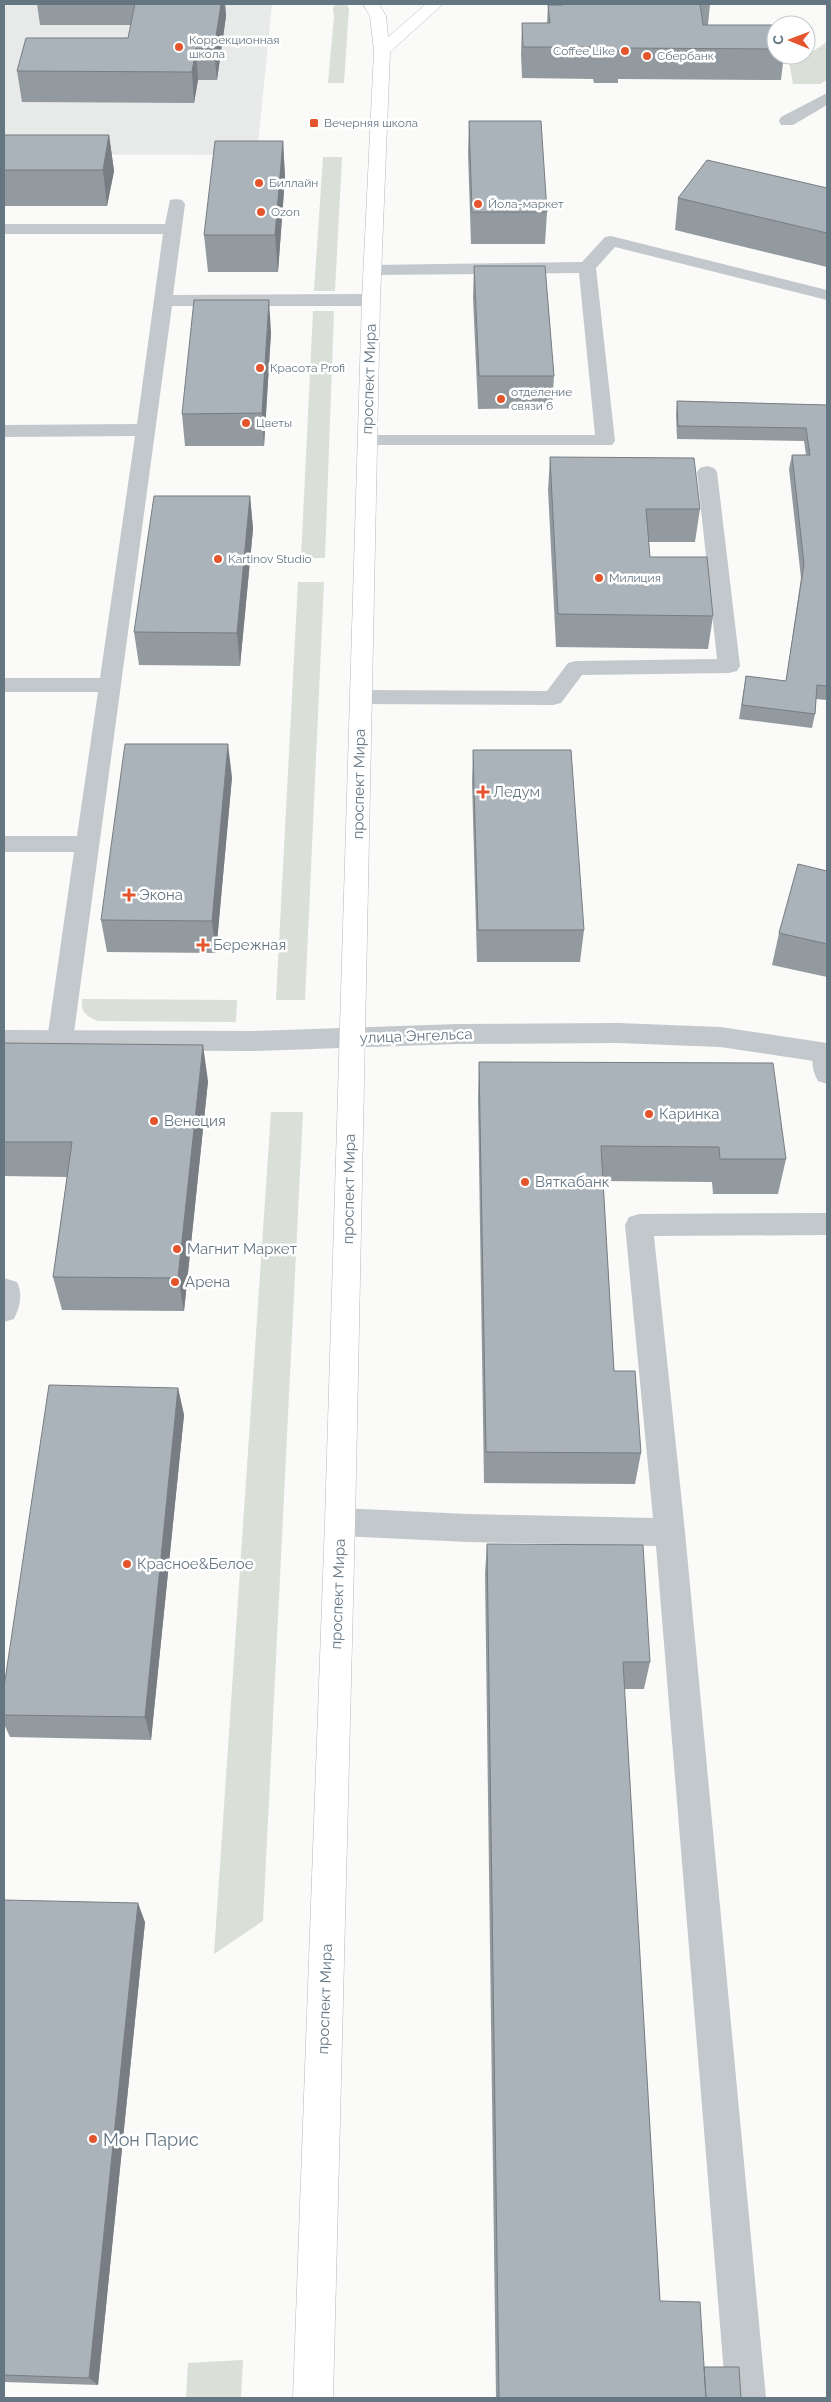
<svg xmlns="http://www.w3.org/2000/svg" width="831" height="2402" viewBox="0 0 831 2402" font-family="Raleway,sans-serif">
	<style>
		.built { fill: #e8e9e9 }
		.green { fill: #dadfd7 }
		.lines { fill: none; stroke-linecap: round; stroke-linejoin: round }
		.secondary-casing { stroke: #b3babf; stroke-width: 1 }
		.lane { fill: #c3c8cc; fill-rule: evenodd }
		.street { fill: #c3c8cc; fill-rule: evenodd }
		.secondary { fill: #fff; fill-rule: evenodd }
		.wall { fill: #929a9f }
		.shaded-wall { fill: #777d82 }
		.building { fill: #aab3b9; stroke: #777d82 }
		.poi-dot { fill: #e4552e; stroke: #fff; stroke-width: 2 }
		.labels { text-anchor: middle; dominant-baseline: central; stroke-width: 5; stroke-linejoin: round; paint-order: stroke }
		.far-poi-label { font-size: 12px; fill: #657683; stroke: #fff; text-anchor: start }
		.street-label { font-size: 15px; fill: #657683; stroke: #fff }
		.poi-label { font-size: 15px; fill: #657683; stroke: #fff; text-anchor: start }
		.near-poi-label { font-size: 18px; fill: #657683; stroke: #fff; text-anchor: start }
	</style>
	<rect width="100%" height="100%" fill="#fafaf8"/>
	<path class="built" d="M4,4H272L257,155L4,154Z"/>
	<path class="green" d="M336,4H346L349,8L344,83H328L334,17L333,7Z
		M827,42V80L820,84H793L788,57H804Z
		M323,157H342L335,291H314Z
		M313,311H334L325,558H301Z
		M298,582H324L305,1000H276Z
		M82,999L237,1000L236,1022L98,1021C86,1016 81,1013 82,999Z
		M271,1112H303L263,1921L214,1954Z
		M243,2360L241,2398H186L188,2363Z"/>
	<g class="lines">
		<g class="secondary-casing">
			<path id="secondary" d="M363,4H379L386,16L388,37L426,4H443L390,52L380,300L355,1522L333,2398H293L325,1522L362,300L374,51L370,16Z"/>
		</g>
		<path class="lane" d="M827,93V105L793,125H781L779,121L781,117Z
			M176,199L182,200L185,204L173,295L371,294L378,296L380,300L378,304L371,306H172L73,1040L69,1047L60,1050L51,1047L47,1040L74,852H4V836H77L98,692H4V678H100L135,436L4,437V425L137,424L163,234H4V224H165L170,200Z
			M611,236L827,290V300L615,247L596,268L615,441L612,445H361L358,441L361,437L368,435H595L579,273L372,275L366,274L363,270L366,266L372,265L582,262L605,237Z
			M707,466L714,468L717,472L740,666L737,671L729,673L582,675L561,703L553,705L361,704L353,702L350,697L353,692L361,690L547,691L568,663L576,661L717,659L697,472L700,468Z
			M825,1043L827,1044V1084L818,1081C812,1071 810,1057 816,1046Z
			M827,1213V1235L654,1236L685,1532L766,2398H726L656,1546L468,1542L340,1536L329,1532L325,1522L329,1512L340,1508L468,1514L653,1518L625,1225L629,1217L639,1214Z
			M4,1278L17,1282C23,1294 20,1307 14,1319L4,1322Z"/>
		<path class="street" d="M618,1023L720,1027L827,1043V1063L720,1047L618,1043L458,1044L255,1051L4,1050V1030L255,1031L458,1024Z"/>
		<use href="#secondary" class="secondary"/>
	</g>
	<path class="wall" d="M37,4H225L226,16L217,80H198L194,103L22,102L17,71L128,38L131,25H40Z
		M560,4H710L708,25H776V55H784L781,80L618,79V83H594L593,79L522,78L521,54L522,23H547L548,5H560Z
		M469,121L547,212L545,244H471L468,153Z
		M4,135H109L114,171L107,206H4Z
		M283,141L285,177L278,272H208L204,235Z
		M827,188V267L675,230L678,198Z
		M474,266L554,376L552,408L478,409L473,298Z
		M271,332L264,446H185L182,414Z
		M677,401L827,405V700L816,699L815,714L812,728L739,719L746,676L786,681L801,578L789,469L792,455H806L804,441L677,439L676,415Z
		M550,457L700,509L695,542H648L650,557L713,616L708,649L556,647L548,490Z
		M250,496L253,529L240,666L139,665L134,632Z
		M473,750L584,930L580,962H477L472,782Z
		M232,777L216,953L107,952L101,920Z
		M827,871V977L772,965L779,933Z
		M4,1043L208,1081L184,1311L62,1310L53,1277L67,1177L4,1176Z
		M479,1062L786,1159L778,1194H713L712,1182L603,1181L614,1371L641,1453L635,1484L484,1483L478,1098Z
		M178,1388L184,1415L151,1740L10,1737L4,1724V1687Z
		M487,1544L650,1662L644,1689H624L660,2301L704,2367L741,2398H496L485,1573Z
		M4,1900L145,1922L98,2385L4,2382Z"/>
	<path class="shaded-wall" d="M221,4H225L226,16L217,80L214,49Z
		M196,48L198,80L194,103L192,72Z
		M109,135L114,171L107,206L103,170Z
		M283,141L285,177L278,272L275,235Z
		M269,300L271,332L264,446L262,413Z
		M250,496L253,529L240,666L237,633Z
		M228,744L232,777L216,953L212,921Z
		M203,1045L208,1081L184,1311L178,1278Z
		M178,1388L184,1415L151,1740L145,1717Z
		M138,1903L145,1922L98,2385L89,2378Z"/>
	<path class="building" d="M135,4H221L214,49L196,48L192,72L17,71L26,38H128Z
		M563,4H710H700L703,25H776V49L620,48V51H596L595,47H523L522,23H550L548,5H563Z
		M469,121H541L547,212H472Z
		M4,135H109L103,170H4Z
		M215,141H283L275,235H204Z
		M707,160L827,188V233L678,198Z
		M474,266H545L554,376H479Z
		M194,300H269L262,413L182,414Z
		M677,401L827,405V686L817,685L815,714L742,705L746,676L786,681L804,564L792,455H810L806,428L678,426Z
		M550,457L694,458L700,509H646L650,557H707L713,616L558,614Z
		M154,496H250L237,633L134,632Z
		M125,744H228L212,921L101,920Z
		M473,750H571L584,930H478Z
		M798,864L827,871V944L779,933Z
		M4,1043L203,1045L178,1278L53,1277L72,1142H4Z
		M479,1062L773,1063L786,1159H720L719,1147L601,1146L614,1371H635L641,1453L486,1452Z
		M49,1385L178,1388L145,1717L4,1715V1687Z
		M487,1544L643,1545L650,1662H623L660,2301L700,2302L706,2398H499Z
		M4,1900L138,1903L89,2378L4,2375Z
		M704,2367H739L741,2398H706Z"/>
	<g class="poi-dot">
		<circle cx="179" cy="47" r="5"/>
		<circle cx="625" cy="51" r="5"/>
		<circle cx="647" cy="56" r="5"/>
		<rect x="309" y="118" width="10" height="10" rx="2.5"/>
		<circle cx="259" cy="183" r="5"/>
		<circle cx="478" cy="204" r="5"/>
		<circle cx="261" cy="212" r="5"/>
		<circle cx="260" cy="368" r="5"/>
		<circle cx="501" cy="399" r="5"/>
		<circle cx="246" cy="423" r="5"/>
		<circle cx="218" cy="559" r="5"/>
		<circle cx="599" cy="578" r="5"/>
		<path d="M480.5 784.5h5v5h5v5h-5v5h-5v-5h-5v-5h5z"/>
		<path d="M126.5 887.5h5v5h5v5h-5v5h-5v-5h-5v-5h5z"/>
		<path d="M200.5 937.5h5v5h5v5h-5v5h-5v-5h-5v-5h5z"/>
		<circle cx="649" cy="1114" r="5"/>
		<circle cx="154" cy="1121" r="5"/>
		<circle cx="525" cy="1182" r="5"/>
		<circle cx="177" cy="1249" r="5"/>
		<circle cx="175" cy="1282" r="5"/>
		<circle cx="127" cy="1564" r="5"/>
		<circle cx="93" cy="2139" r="5"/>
	</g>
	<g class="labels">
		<g class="far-poi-label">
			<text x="189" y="40">Коррекционная<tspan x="189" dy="14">школа</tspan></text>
			<text x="615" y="51" text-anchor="end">Coffee Like</text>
			<text x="657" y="56">Сбербанк</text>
			<text x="324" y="123">Вечерняя школа</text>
			<text x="269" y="183">Биллайн</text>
			<text x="488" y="204">Йола-маркет</text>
			<text x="271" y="212">Ozon</text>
			<text x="270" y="368">Красота Profi</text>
			<text x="511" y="392">отделение<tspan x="511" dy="14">связи 6</tspan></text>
			<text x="256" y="423">Цветы</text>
			<text x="228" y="559">Kartinov Studio</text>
			<text x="609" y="578">Милиция</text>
		</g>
		<g class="street-label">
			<text transform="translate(369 379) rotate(-88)">проспект Мира</text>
			<text transform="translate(359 784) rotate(-89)">проспект Мира</text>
			<text transform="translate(416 1036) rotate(-2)">улица Энгельса</text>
			<text transform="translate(349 1189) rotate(-89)">проспект Мира</text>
			<text transform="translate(338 1594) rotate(-88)">проспект Мира</text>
			<text transform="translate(325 1999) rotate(-88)">проспект Мира</text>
		</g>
		<g class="poi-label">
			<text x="493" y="792">Ледум</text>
			<text x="139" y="895">Экона</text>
			<text x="213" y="945">Бережная</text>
			<text x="659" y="1114">Каринка</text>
			<text x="164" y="1121">Венеция</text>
			<text x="535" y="1182">Вяткабанк</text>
			<text x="187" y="1249">Магнит Маркет</text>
			<text x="185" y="1282">Арена</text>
			<text x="137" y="1564">Красное&amp;Белое</text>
		</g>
		<g class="near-poi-label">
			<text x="103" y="2139">Мон Парис</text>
		</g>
	</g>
	<rect width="831" height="2402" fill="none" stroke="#657683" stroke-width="10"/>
	<g transform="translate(791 40) rotate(271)"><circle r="24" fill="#ffffff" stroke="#c1c8cd"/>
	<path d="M0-4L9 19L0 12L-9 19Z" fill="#e4552e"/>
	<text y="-8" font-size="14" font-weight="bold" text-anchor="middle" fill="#657683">С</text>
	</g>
</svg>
